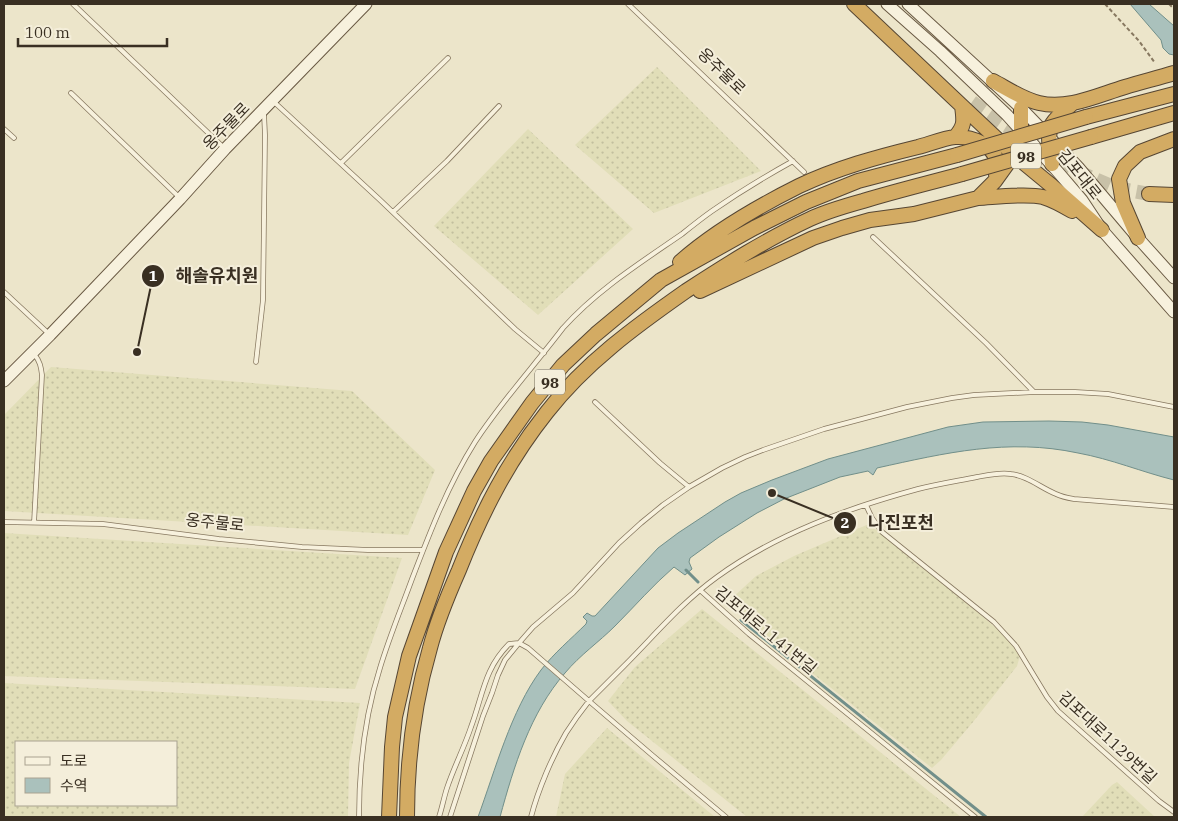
<svg xmlns="http://www.w3.org/2000/svg" width="1178" height="821" viewBox="0 0 1178 821" font-family="'IBM Plex Serif','Noto Sans KR',serif">
	<style>
		.farmland { fill: url(#farmland-dots); fill-rule: evenodd }
		.water { fill: #aac1bc; stroke: #718f8a }
		.lines { fill: none; stroke-linecap: round; stroke-linejoin: round }
		.stream { stroke: #718f8a; stroke-width: 3 }
		.highway-tunnel { stroke: #c8c1a8; stroke-width: 14; stroke-dasharray: 14 7; stroke-linecap: butt }
		.lane-casing { stroke: #877860; stroke-width: 5.5 }
		.secondary-casing { stroke: #695943; stroke-width: 13 }
		.highway-casing { stroke: #564633; stroke-width: 16 }
		.path { stroke: #877860; stroke-width: 2; stroke-dasharray: 4 2.5; stroke-linecap: butt }
		.lane { stroke: #f7f1dd; stroke-width: 4 }
		.secondary { stroke: #f7f1dd; stroke-width: 11 }
		.highway { stroke: #d3ab63; stroke-width: 14 }
		.highway-bridge-casing { stroke: #564633; stroke-width: 16; stroke-linecap: butt }
		.highway-bridge { stroke: #d3ab63; stroke-width: 14 }
		.labels { text-anchor: middle; dominant-baseline: central; stroke-width: 4; stroke-linejoin: round; paint-order: stroke }
		.shield { fill: #f4eeda; stroke: #716859; stroke-width: 1 }
		.shield-label { font-size: 15px; font-weight: bold; fill: #392f22 }
		.street-label { font-size: 16px; fill: #392f22; stroke: #f4eeda }
		.leader { fill: none; stroke: #392f22; stroke-width: 2 }
		.callout-dot { fill: #392f22; stroke: #f4eeda; stroke-width: 2 }
		.mark-label { font-size: 15px; text-anchor: middle; font-weight: bold; fill: #fff }
		.callout-label { font-size: 18px; text-anchor: middle; font-weight: bold; fill: #392f22; stroke: #f4eeda; stroke-width: 4; stroke-linejoin: round; paint-order: stroke }
	</style>
	<defs>
		<pattern id="farmland-dots" width="8" height="8" patternUnits="userSpaceOnUse" patternTransform="scale(1.25)"><rect width="8" height="8" fill="#e1deb8"/><path d="M2 2h.1M6 6h.1" fill="none" stroke="#c2bf9e" stroke-width="1.8" stroke-linecap="round"/></pattern>
	</defs>
	<rect width="100%" height="100%" fill="#ece5ca"/>
	<path class="farmland" d="M657,67L761,171L654,213L575,145Z
		M528,129L633,229L538,315L434,226Z
		M51,367L352,391L435,470L408,535L4,511V415Z
		M869,524L968,604L996,628L1011,642L1020,656L1017,666L973,722L941,760L932,768L763,634L732,605L731,599L756,576L794,556Z
		M4,533L402,558L355,689L4,676Z
		M702,609L961,817H747L627,721L608,701L635,667Z
		M4,683L360,703L349,763L348,817H4ZM176,742V805H16V742Z
		M607,728L715,817H556L565,774Z
		M1117,782L1155,817H1082L1112,785Z"/>
	<path class="water" d="M1130,4H1149L1174,26V55L1169,54L1163,48L1161,40Z
		M1049,421L1082,422L1108,425L1174,437V480C1142,472 1111,459 1078,453C1008,438 945,453 877,468L873,475L868,471L840,477L784,499L757,513L719,537L690,558L689,562L692,569L685,575L674,567C653,585 635,606 615,626C599,642 580,655 565,673C530,713 514,766 500,817H478C495,771 511,710 541,670C554,653 571,639 586,624L587,621L583,617L587,613L592,616H595L658,548L678,533L725,502L741,493L772,480L828,459L948,427L983,422Z"/>
	<g class="lines">
		<path class="stream" d="M686,570L698,582
			M741,620L986,817"/>
		<path class="highway-tunnel" d="M972,102L1006,126L1081,173L1116,188L1149,194"/>
		<g class="lane-casing">
			<path id="lane" d="M73,4L223,147
				M628,4L804,172
				M71,93L179,197
				M274,102L379,199L515,329L544,353
				M4,129L14,138
				M341,163L448,58
				M393,212L447,161L499,106
				M873,237L986,343L1034,392H1075L1108,394L1174,407
				M4,292L48,333
				M256,362L263,300L265,135L264,114
				M595,402L660,463L689,487
				M866,505L872,518L882,532L994,622L1016,646L1047,697L1058,711L1159,801L1174,812
				M4,522L103,524L219,539L302,547L368,550H422
				M34,523L42,375C41,367 40,361 34,354
				M701,591L749,634L975,817
				M359,817C359,768 365,715 380,668C389,638 401,609 412,579C430,532 448,485 475,442C501,402 534,366 563,328C597,290 640,263 682,234C692,226 702,218 712,211C738,193 766,176 793,161
				M439,817C442,808 444,797 447,788C454,767 464,748 471,727C483,695 484,669 509,644L519,643L533,627L573,593L619,543L641,523L663,505L689,487L722,468L745,457L763,450L824,429L907,407L952,398L974,395L1034,392
				M450,817L483,716L492,693L498,675L505,660L519,643L528,648L589,701C601,689 612,678 624,666C655,635 681,603 717,577C776,534 848,508 918,489C938,484 957,481 977,477C988,475 1000,472 1011,474C1028,476 1041,488 1056,494C1062,497 1068,498 1074,499L1174,507
				M531,817C538,790 552,757 566,733C573,722 581,711 589,701L652,755L726,817"/>
		</g>
		<g class="secondary-casing">
			<path id="secondary" d="M887,4L940,51L1007,115L1058,172L1082,200L1102,230L1174,312
				M908,4L1021,108L1078,167L1138,238L1174,278
				M4,381L50,335L180,199L225,149L366,4"/>
		</g>
		<g class="highway-casing">
			<path id="highway" d="M854,4L962,106C964,121 965,126 955,137
				M993,81C1008,89 1022,99 1039,103C1068,110 1098,95 1125,87C1141,82 1158,78 1174,73
				M962,106L1013,154L1052,186L1102,230
				M1086,117L1174,94
				M1091,137L1174,113
				M1052,164C1051,153 1046,135 1052,124C1057,116 1065,110 1072,104
				M1149,194L1174,195
				M978,198C996,197 1026,193 1043,197C1053,200 1062,205 1072,211
				M1138,238L1123,203L1119,179L1125,166L1140,152L1174,139
				M680,262C715,231 757,207 799,186C837,168 877,157 918,147C929,144 945,138 955,137C971,136 995,145 997,163C997,167 996,171 996,175
				M700,291L813,238L842,228L870,220L914,214L978,198L995,181L1013,156L1021,131V108
				M389,817L392,747L395,717L409,656L446,552L474,491L491,461L532,403L563,365L596,334L661,280L754,228L806,202L858,181L957,155
				M407,817C407,760 414,703 430,648C437,621 448,595 459,570C482,512 508,461 547,412C585,363 636,326 686,291C726,265 767,239 810,219C827,211 845,206 863,201C896,191 929,183 962,174"/>
		</g>
		<path class="path" d="M1105,4L1139,41L1155,63
			M1169,4L1174,9"/>
		<use href="#lane" class="lane"/>
		<use href="#secondary" class="secondary"/>
		<use href="#highway" class="highway"/>
		<g class="highway-bridge-casing">
			<path id="highway-bridge" d="M957,155L1086,117
				M962,174L1091,137"/>
		</g>
		<use href="#highway-bridge" class="highway-bridge"/>
	</g>
	<g class="labels">
		<g class="shield">
			<rect x="1011" y="143.5" width="30" height="25" rx="4"/>
			<rect x="535" y="369.5" width="30" height="25" rx="4"/>
		</g>
		<g class="shield-label">
			<text x="1026" y="156">98</text>
			<text x="550" y="382">98</text>
		</g>
		<g class="street-label">
			<text transform="translate(722 71) rotate(44)">옹주물로</text>
			<text transform="translate(226 126) rotate(-46)">옹주물로</text>
			<text transform="translate(1080 174) rotate(51)">김포대로</text>
			<text transform="translate(215 522) rotate(6)">옹주물로</text>
			<text transform="translate(766 630) rotate(40)">김포대로1141번길</text>
			<text transform="translate(1108 737) rotate(43)">김포대로1129번길</text>
		</g>
	</g>
	<path class="leader" d="M137 352L153 276M772 493L845 523"/>
	<g class="callout-dot">
		<circle cx="137" cy="352" r="5"/>
		<circle cx="772" cy="493" r="5"/>
		<circle cx="153" cy="276" r="12"/>
		<circle cx="845" cy="523" r="12"/>
	</g>
	<g class="mark-label">
		<text x="153" y="281">1</text>
		<text x="845" y="528">2</text>
	</g>
	<g class="callout-label">
		<text x="217" y="282">해솔유치원</text>
		<text x="901" y="529">나진포천</text>
	</g>
	<rect width="1178" height="821" fill="none" stroke="#392f22" stroke-width="10"/>
	<rect x="15" y="741" width="162" height="65" fill="#f4eeda" stroke="#a9a290"/>
	<rect x="25" y="757" width="25" height="8" fill="#f7f1dd" stroke="#a9a290"/>
	<text x="60" y="766" font-size="15" fill="#392f22">도로</text>
	<rect x="25" y="778" width="25" height="15" fill="#aac1bc" stroke="#a9a290"/>
	<text x="60" y="791" font-size="15" fill="#392f22">수역</text>
	<path d="M18 38v8h149v-8" fill="none" stroke="#392f22" stroke-width="2.5"/>
	<text x="25" y="38" font-size="15" fill="#392f22" stroke="#f4eeda" stroke-width="4" paint-order="stroke">100 m</text>
</svg>
